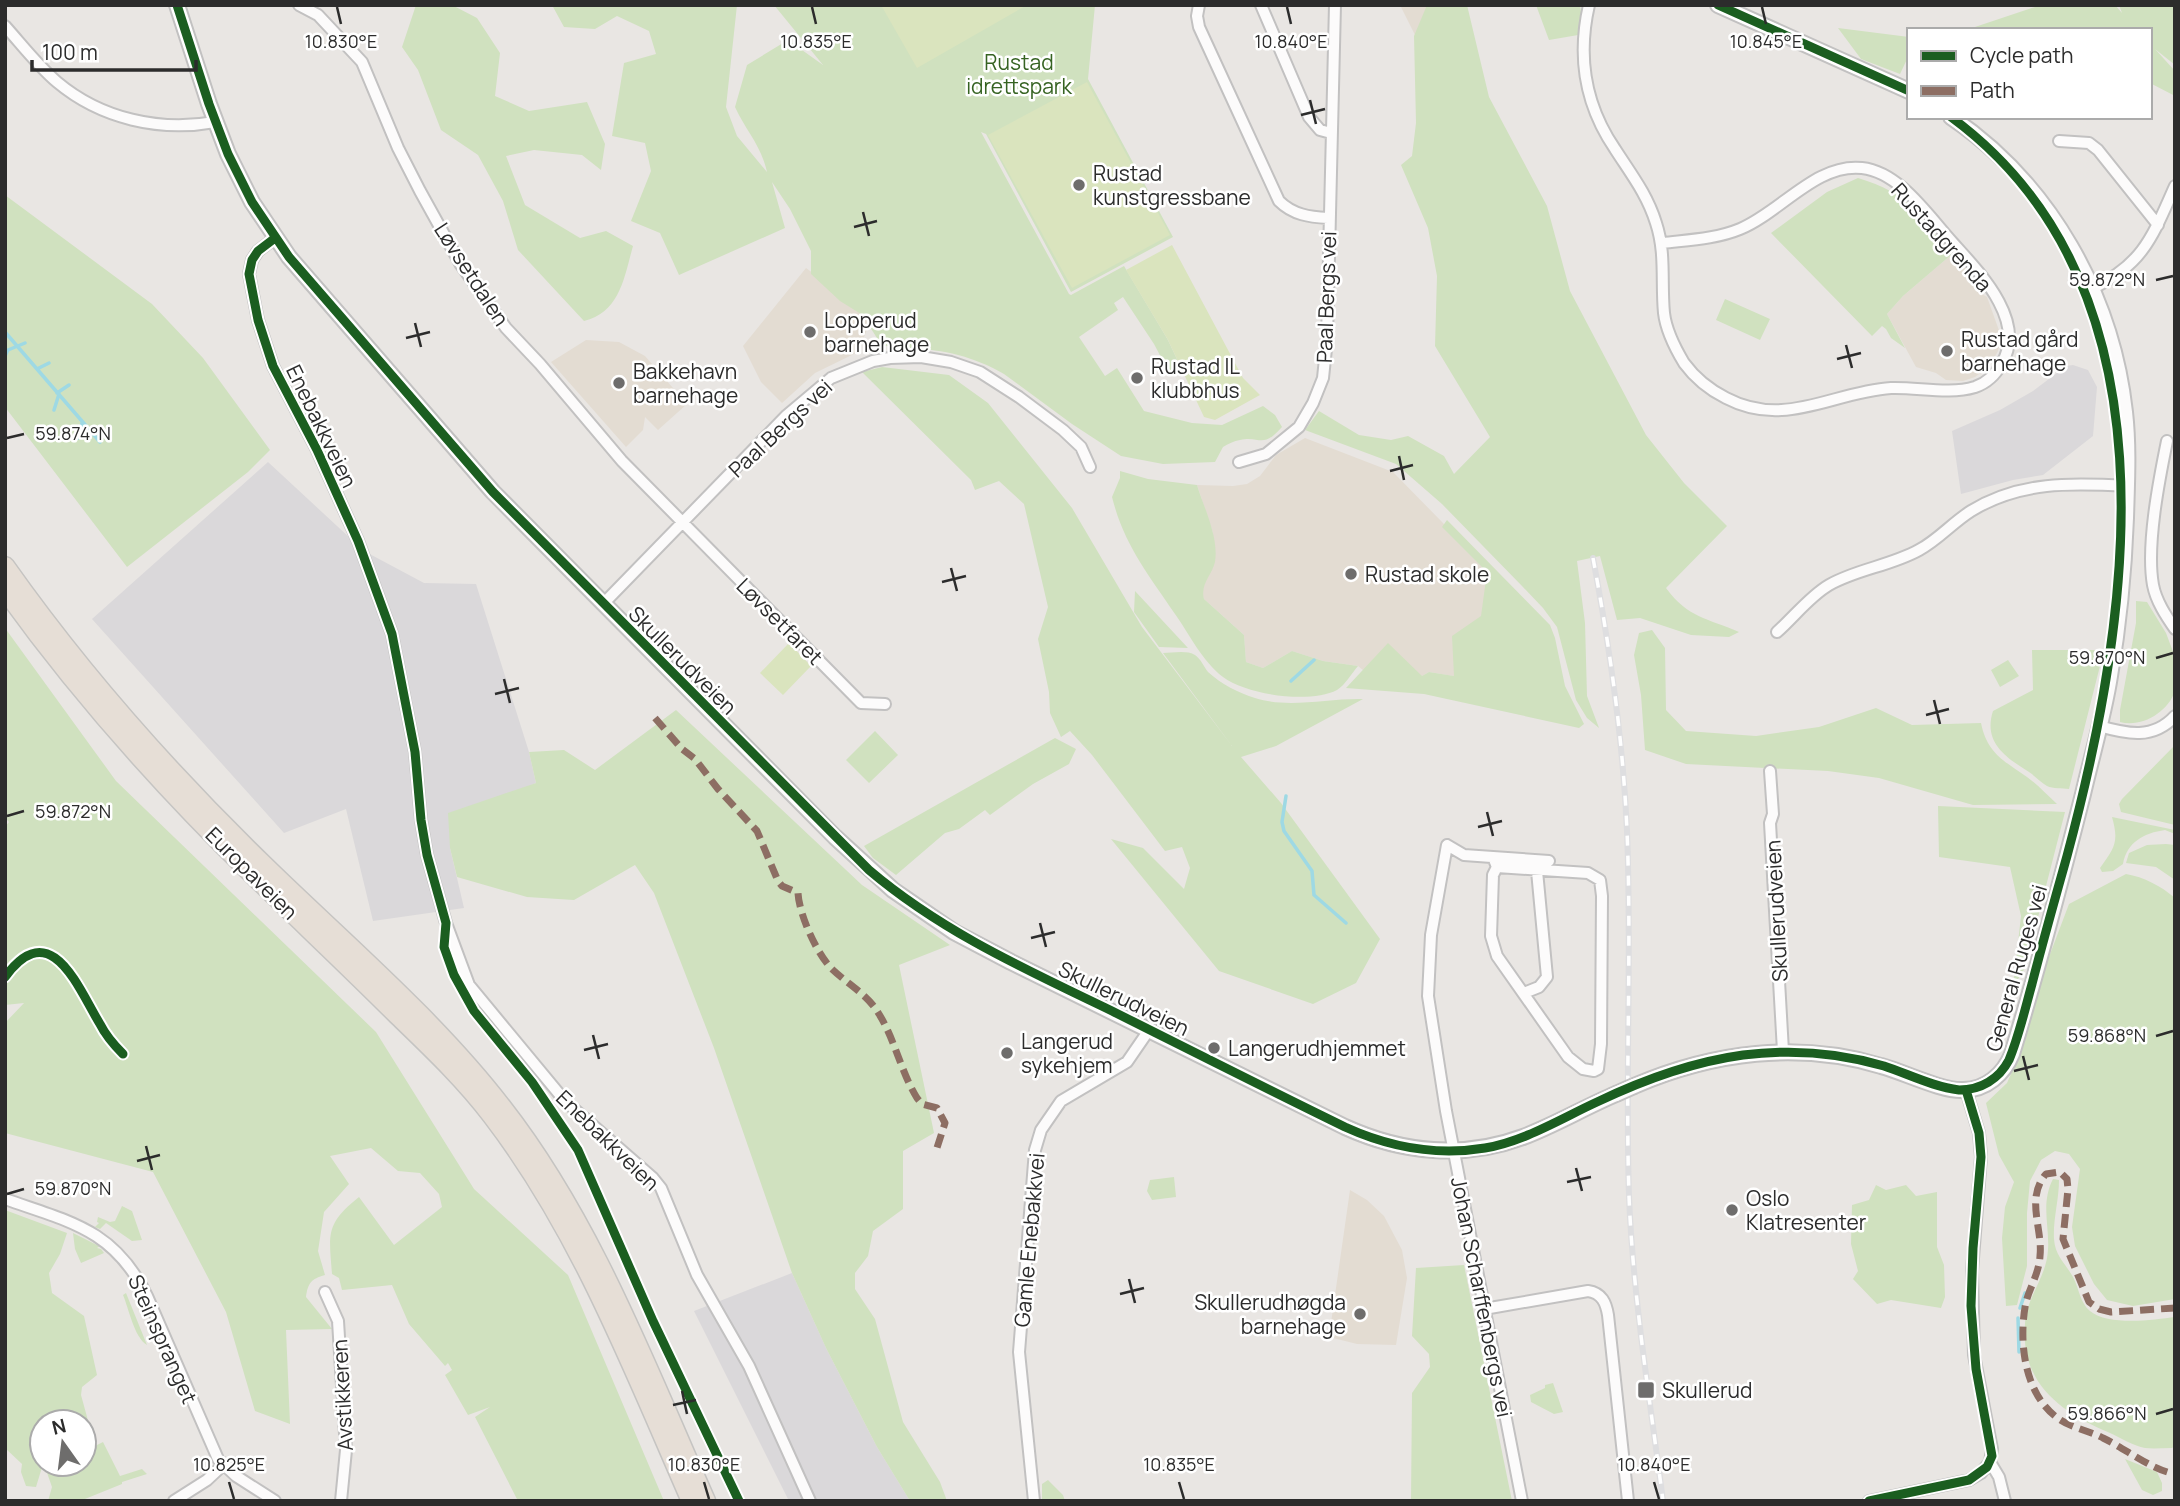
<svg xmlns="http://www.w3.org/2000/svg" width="2180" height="1506" viewBox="0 0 2180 1506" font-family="Manrope,sans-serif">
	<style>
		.industrial { fill: #dad8da }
		.education { fill: #e3dcd2 }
		.green { fill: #d0e1bf }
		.pitch { fill: #dae4be }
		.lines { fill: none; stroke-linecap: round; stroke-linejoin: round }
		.stream { stroke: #9ed9e4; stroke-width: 3.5 }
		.minor-casing { stroke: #c2c1c1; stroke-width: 14 }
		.secondary-casing { stroke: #c2c1c1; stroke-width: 18 }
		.trunk-casing { stroke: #c5c4c2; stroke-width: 21 }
		.minor { stroke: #fcfbfb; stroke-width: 10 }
		.secondary { stroke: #fcfbfb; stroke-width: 14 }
		.trunk { stroke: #e6ded6; stroke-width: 18 }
		.rail-casing { stroke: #dedee0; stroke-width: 6 }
		.rail { stroke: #fff; stroke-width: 3.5; stroke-dasharray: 10; stroke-linecap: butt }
		.secondary-bridge-casing { stroke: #c2c1c1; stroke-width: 18; stroke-linecap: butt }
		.secondary-bridge { stroke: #fcfbfb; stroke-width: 14 }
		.quiet { stroke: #8d6e63; stroke-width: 7; stroke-dasharray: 14 7; stroke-linecap: butt }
		.cycleway-casing { stroke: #fff; stroke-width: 13 }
		.cycleway { stroke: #1b5e20; stroke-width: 9 }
		.ticks { fill: none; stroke: #2c2c2c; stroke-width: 2.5 }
		.poi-dot { fill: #6e6d6c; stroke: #fff; stroke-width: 2.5 }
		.labels { text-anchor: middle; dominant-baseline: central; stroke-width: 5; stroke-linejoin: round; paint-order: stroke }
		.park-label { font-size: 21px; fill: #366322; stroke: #fff }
		.poi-label { font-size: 21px; fill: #2c2c2c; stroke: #fff; text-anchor: start }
		.street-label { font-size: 21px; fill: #2c2c2c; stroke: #fff }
		.ticks-label { font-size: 18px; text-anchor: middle; fill: #2c2c2c; stroke: #fff; stroke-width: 5; stroke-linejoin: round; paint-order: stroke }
	</style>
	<rect width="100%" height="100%" fill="#e9e6e3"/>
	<path class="industrial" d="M2073,365L2088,370L2097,387L2093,436L2043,475L2013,480L1961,494L1952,431L2000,410L2033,391L2066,366Z
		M268,462L364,551L424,583L476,584L529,752L536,783L518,791L450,848L464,908L373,921L346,809L284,833L92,619Z
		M792,1273L826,1348L877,1447L910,1501H789L694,1311Z"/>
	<path class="education" d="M1400,5H1449L1417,39Z
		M1951,255L1965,268L1981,290L1980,293L1987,297L2001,336L1998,351L1989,367L1975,377L1963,381L1946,380L1936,373L1916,367L1887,314L1903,296Z
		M806,268L872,317L858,352L815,373L782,403L761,382L743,346Z
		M586,340L619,342L645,356L687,404L658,430L645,417L643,430L626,447L551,362Z
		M1305,438L1393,472L1543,625L1553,692L1429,672L1403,687L1380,684L1358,666L1323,661L1292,651L1263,668L1246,662L1244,635L1204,599L1202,592L1213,533L1197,485L1233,486L1247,484L1260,476L1276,455Z
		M1350,1190L1367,1200L1384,1216L1402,1250L1407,1278L1396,1345L1357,1344L1329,1337Z"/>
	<path class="green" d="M416,5H452L477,18L500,53L495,96L529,111L587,102L605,144L601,170L582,155L534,150L506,156L525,205L580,238L606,231L633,246C624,278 620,312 584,321L518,250L503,201L478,155L441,130L418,70L402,47Z
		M552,5H737L726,107L737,136L767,172C761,145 746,131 735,107L747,65L788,40L823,65L774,5H1095L1088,79L1173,237L1071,292L986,134L981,132L1069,294L1071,295L1124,266L1168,340L1183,372L1171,376L1154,344L1123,297L1114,303L1118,310L1079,337L1105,376L1117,368L1144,411L1192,423L1222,425L1263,406L1275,415L1282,427C1262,450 1260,435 1240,440C1234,441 1228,444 1223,447L1215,462L1163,464L1121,456L1072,424L1004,374C973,356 944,350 910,348L909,346H882L870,327L869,319L840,301L811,274V251L790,209L772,182L785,228L679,275L660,233L631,221L651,171L645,143L612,136L624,63L656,54L649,31L617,16L595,29L564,27Z
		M1427,5H1467L1489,97L1547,206L1570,291L1646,435L1684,483L1727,526L1666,588C1688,618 1707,618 1739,632L1729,637L1691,635L1640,618L1617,620L1600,556L1577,561L1585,623L1587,696L1599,728L1587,718L1576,700L1557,627L1543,608L1522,586L1442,504L1396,464L1305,430L1319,411L1359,435L1391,440L1408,436L1444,456L1454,474L1490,437L1435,346L1437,276L1428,228L1401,165L1412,156L1416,123L1414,36Z
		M1536,5H1580L1584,34L1549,40Z
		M2041,5H2115L2122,13L2119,5H2175V65L2155,49L2175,71V96L2150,83V30H1966Z
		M1838,28L1909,37V55L1900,74L1861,59Z
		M1858,178C1909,193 1920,215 1951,255L1903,296L1887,314L1905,348L1891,338L1886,329L1882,326L1872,336L1771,233L1827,192Z
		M5,195L152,304L203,358L270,450L248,472L127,567L5,407Z
		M1725,299L1770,319L1760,340L1716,320Z
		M882,367L949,375L988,403L1072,508L1142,627L1232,746L1163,653C1172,653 1187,650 1195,655C1201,659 1204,667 1208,672C1221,684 1239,693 1255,698C1289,709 1328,698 1363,699L1276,746L1241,757L1281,803L1380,939L1356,983L1313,1004L1219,971L1111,839L1143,848L1184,889L1190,868L1182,847L1165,851L1092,755L1070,731L1061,737L1050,713L1049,692L1038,639L1048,607L1024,504L999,481L975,490L971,480L862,372Z
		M1120,471L1148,479L1197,485C1204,508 1219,537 1215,562C1212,575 1200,584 1204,599L1244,635L1246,662L1263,668L1292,651L1323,661L1358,666C1352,673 1345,685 1337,690C1310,704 1247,695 1223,677C1202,661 1190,635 1175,614C1148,574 1124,545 1112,497L1120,478Z
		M1447,520L1550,625L1555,638L1565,686L1584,724L1579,728L1424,694L1346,688L1388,643L1422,676L1429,672L1454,676L1452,636L1481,616L1487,572L1442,527Z
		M1135,591L1188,648L1159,647L1134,612Z
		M2136,601L2147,602L2166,633L2175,657V691C2168,712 2142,728 2120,722V710L2136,623Z
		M5,628L116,781L376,1032L474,1189L568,1275L664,1501H518L475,1417L490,1407L468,1415L445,1375L452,1370L448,1363L445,1366L409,1324L392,1285L342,1290L339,1278L332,1274C329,1234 325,1224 359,1197L394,1245L442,1207L439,1194L420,1173L398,1171L371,1148L330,1156L349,1184L324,1212L318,1251L325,1275C311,1279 308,1283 306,1297L332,1329L286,1330L290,1424L255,1411L226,1312L153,1172L5,1133V1023L24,1003L5,1005V827L9,822L5,818Z
		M1652,630L1665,648L1666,710L1686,731L1756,736L1819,727L1876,708L1912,725L1981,723C1987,753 2004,761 2027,777C2038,785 2047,795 2057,804L1973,805L1879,778L1828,771L1686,764L1645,750L1641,695L1634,655L1639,633Z
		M2032,650H2104L2069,789C2062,788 2053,789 2047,786C2040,782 2035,776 2029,772C2005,757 1983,742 1993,711L2033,690Z
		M2008,660L2019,676L2000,687L1991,670Z
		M676,710L862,885L950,945L899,965L934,1133L903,1151V1209L873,1231L868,1256L855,1273V1289L875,1319L903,1422L940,1482L947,1501H910L877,1447L826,1348L792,1273L714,1048L654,893L635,865L574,900L527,897L457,877L450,848L448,813L536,783L529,752L564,750L595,770Z
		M875,731L898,755L869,783L846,760Z
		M1055,738L1076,749L1069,764L1033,784L990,815L985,810L959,829L945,833L896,875L873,858L864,846Z
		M2175,745V825L2121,812L2119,804L2122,799Z
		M1938,806L2065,812L2025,968L2013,987L2021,916L2010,867L1939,857Z
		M2112,817L2175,830V834L2165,830C2144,833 2127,842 2123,864L2113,871L2102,872L2100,868C2115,847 2119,842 2112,817Z
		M2166,844L2175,845V880L2156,867L2126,863L2129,853L2147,845Z
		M2126,874C2144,877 2161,886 2175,898V1299L2133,1306L2107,1300L2094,1284L2075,1246L2072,1227L2080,1169L2069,1154L2055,1151L2041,1160L2030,1181L2027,1213V1266L2017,1305L2006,1306L2002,1238L2005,1207L2014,1182L1999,1155L1986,1103L2007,1083L2020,1053L2041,978L2069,904Z
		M1174,1177L1176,1197L1152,1200L1147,1191L1150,1180Z
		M2053,1179L2059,1180C2059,1200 2053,1219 2054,1239C2055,1256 2066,1264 2073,1277C2079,1288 2080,1303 2090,1311C2108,1326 2153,1320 2175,1317V1446L2172,1448C2163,1448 2153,1449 2145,1448C2134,1446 2121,1438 2110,1433C2062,1413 2020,1384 2025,1324C2026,1300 2043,1281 2047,1258C2052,1231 2039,1206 2053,1179Z
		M1876,1185L1886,1190L1906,1185L1916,1196L1937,1192V1247L1944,1265L1945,1297L1941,1308L1891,1300L1877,1304L1853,1279L1858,1271L1851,1244L1852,1205L1869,1200Z
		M122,1206L132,1211L142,1240L132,1241L106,1223L100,1229L95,1227L99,1223L97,1222L98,1217L110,1222L115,1221Z
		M5,1210L67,1233L60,1254L49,1273L52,1293L84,1316L97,1375L82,1387L81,1395L95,1446L103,1442L120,1476L142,1469L147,1474L122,1482V1484L80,1501H48L52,1487L44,1464H84V1422H42L43,1464L36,1487L26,1486L21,1472L22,1464L5,1448Z
		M73,1233L97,1245L100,1246L97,1248L101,1249L104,1253L81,1263L75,1249Z
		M1464,1265L1512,1501H1411L1412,1393L1430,1367L1429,1354L1412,1336L1416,1268Z
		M126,1293L145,1340L147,1345C134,1337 129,1309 123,1295Z
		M1553,1383L1563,1412L1554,1414L1531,1402L1530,1395L1545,1388V1385Z
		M2125,1459L2157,1472L2162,1483V1491L2153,1495L2142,1490Z
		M1048,1480L1063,1495L1065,1501H1042V1484Z"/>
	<path class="pitch" d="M881,5H1027L917,68Z
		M1087,82L1170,235L1072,288L988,135Z
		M1172,245L1243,378L1260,395L1215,420L1204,417L1168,340L1126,270Z
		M789,643L811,666L783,695L760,673Z"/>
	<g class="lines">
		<path class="stream" d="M5,332L100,442
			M5,356L8,350L25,343
			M37,369L49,363
			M57,393L69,385
			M54,410L59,394
			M78,438L82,423
			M1291,681L1314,660
			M1286,796L1282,822L1284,831L1312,871L1314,895L1346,923
			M2020,1308L2025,1293
			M2018,1318L2019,1352"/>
		<g class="minor-casing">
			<path id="minor" d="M299,5L318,15L362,62L398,148L420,191L461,265L506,328L540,364L622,461L861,703L885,704
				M1199,5L1197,16L1199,27L1279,201C1293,215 1310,217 1328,218
				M1261,5L1309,117L1320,130L1331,133
				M1589,5C1577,57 1585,105 1615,149C1631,174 1647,194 1656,223C1666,253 1661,282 1664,313C1666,330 1675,348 1684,363C1695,378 1710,390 1726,398C1785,429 1832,392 1891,388C1918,387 1949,395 1975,387C1987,383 1996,374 2002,363C2027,321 1980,273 1953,243C1929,217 1900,172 1862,168C1816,163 1781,212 1740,229C1716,239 1688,240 1663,243
				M5,26C22,45 38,66 57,82C101,119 160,132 215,122
				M2059,141L2089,143L2098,150L2158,225
				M275,238L258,251L252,260L249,274L258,320L273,366L317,450L358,541L392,634L415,752L421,820L427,855L446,923L469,985L565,1101L653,1178L661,1188L697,1275L749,1366L810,1501
				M2093,288C2144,264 2153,235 2175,186
				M2167,441C2159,480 2146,546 2153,585C2156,601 2166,616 2175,629
				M1239,462L1266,454L1299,427L1313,403L1323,378L1327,339L1335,5
				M603,604L787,415L831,378L873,361L890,358L921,357L951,362L980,372L1019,397L1063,430L1081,447L1090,467
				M1777,632C1794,617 1810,596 1829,585C1857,569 1890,566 1919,550C1938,540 1952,523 1971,511C2020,481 2071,483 2127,486
				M2099,726C2127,734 2153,740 2175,716
				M1770,771L1773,814L1770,823L1783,1051
				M1493,857L1497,867L1493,875L1491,936L1497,956L1568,1057L1583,1069L1594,1071L1598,1069L1601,1044L1602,896L1600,880L1588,873L1497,867
				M1524,993L1539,987L1547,977L1537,871
				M1966,1090L1979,1133L1981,1157L1972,1271L1974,1355L1992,1449L1990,1462L1999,1477L2005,1501
				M5,1199C70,1222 114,1229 147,1296L218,1459L236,1476L275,1501
				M325,1292L338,1321L346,1450L341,1501
				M1484,1309L1588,1291C1602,1293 1606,1303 1608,1315L1628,1501
				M174,1501L207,1480L223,1465
				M1034,1501L1019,1352L1035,1150L1041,1130L1061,1101L1127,1062L1149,1030
				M1522,1501L1446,1111L1428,996L1431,935L1447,845L1464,855L1549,861
				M1869,1501L1969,1480L1981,1473L1990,1462"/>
		</g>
		<g class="secondary-casing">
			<path id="secondary" d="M177,5L209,104L228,154L252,202L289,257L493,492L835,837L893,890L954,932L1011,962L1345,1127C1402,1153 1464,1159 1523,1137C1555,1125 1585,1107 1616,1094
				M1718,5L1909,91
				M1634,1086C1713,1052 1798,1041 1881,1066C1904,1072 1941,1091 1963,1090C1986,1090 2004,1074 2012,1054C2038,968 2061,881 2083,794C2092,755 2104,715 2110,676C2119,624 2124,571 2126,518C2127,483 2129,447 2125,412C2112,295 2050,184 1951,117"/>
		</g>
		<g class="trunk-casing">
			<path id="trunk" d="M5,566C82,675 169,773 265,866C344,943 435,1020 502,1107C592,1222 647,1368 706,1501
				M5,590C78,692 162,786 252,874C300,921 349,967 397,1015C430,1047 464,1079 492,1116C580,1231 633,1369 691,1501"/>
		</g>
		<use href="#minor" class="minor"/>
		<use href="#secondary" class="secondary"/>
		<use href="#trunk" class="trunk"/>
		<g class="rail-casing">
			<path id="rail" d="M1593,558C1610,649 1623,739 1627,831C1632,953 1625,1074 1629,1196C1633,1298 1650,1400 1663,1501"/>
		</g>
		<use href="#rail" class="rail"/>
		<g class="secondary-bridge-casing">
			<path id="secondary-bridge" d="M1616,1094L1634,1086"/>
		</g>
		<use href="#secondary-bridge" class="secondary-bridge"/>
		<path class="quiet" d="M655,718L682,749L695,759L718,789L757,831L778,881L782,886L798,893C799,914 817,955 833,970C849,985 868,995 879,1014C895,1040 901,1072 917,1098L922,1104L937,1108L945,1123L935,1154
			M2175,1308L2111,1312L2099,1309L2089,1302L2063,1239L2068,1189L2067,1179L2060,1172L2046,1174C2025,1198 2043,1229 2040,1256C2039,1273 2030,1287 2026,1302C2018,1341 2024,1395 2059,1419C2072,1428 2090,1431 2103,1438C2126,1449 2150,1469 2175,1474"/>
		<g class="cycleway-casing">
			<path id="cycleway" d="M177,5L209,104L228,154L252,202L289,257L493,492L869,870C942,932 1027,970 1112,1011C1190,1050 1267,1089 1345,1127C1389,1147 1437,1156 1485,1148C1525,1141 1560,1119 1597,1102C1643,1080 1692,1062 1743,1055C1791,1049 1837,1052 1884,1066C1908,1074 1934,1087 1959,1090C1981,1090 1999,1079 2009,1060C2019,1036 2025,1009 2032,984C2043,941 2055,899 2067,856C2133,611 2180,286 1951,117
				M1718,5L1909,91
				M275,238L258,251L252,260L249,274L258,320L273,366L317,450L358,541L392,634L415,752L421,820L427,855L446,923L444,947L454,975L474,1011L532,1082L578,1150L653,1321L739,1501
				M5,977C51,914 78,988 100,1024C106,1036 114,1045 123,1054
				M1869,1501L1969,1480L1987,1467L1992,1456L1976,1369L1971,1306L1973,1248L1981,1157L1979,1133L1966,1090"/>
		</g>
		<use href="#cycleway" class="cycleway"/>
	</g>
	<path class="ticks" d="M337,7L341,24M812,7L816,24M1287,7L1291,24M1762,7L1766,24M1310,100L1316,124M1301,115L1325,109M863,212L869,236M854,227L877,221M2156,280L2173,276M415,323L421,347M406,338L430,332M1846,345L1852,368M1837,359L1861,353M7,438L24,434M1399,456L1404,480M1390,471L1413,465M951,568L957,591M942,582L966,576M2156,658L2173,653M504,679L510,703M495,694L519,688M1934,700L1940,724M1926,715L1949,709M1487,812L1493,836M7,816L24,811M1478,827L1502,821M1040,923L1046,947M1031,938L1055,932M593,1035L599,1059M2156,1036L2173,1031M584,1050L608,1044M2023,1056L2029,1080M2014,1071L2038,1065M146,1146L152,1170M137,1161L160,1155M1576,1168L1582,1191M1567,1182L1591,1177M7,1194L24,1189M1129,1279L1135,1303M1120,1294L1144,1288M682,1391L687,1414M673,1405L696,1400M2156,1414L2173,1409M229,1482L234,1499M704,1482L709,1499M1179,1482L1184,1499M1654,1482L1659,1499"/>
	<g class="poi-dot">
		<circle cx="1079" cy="185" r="7"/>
		<circle cx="810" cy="332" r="7"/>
		<circle cx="1947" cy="351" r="7"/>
		<circle cx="1137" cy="378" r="7"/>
		<circle cx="619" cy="383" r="7"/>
		<circle cx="1351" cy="574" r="7"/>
		<circle cx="1214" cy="1048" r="7"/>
		<circle cx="1007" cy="1053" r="7"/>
		<circle cx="1732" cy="1210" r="7"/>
		<circle cx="1360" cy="1314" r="7"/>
		<rect x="1637" y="1381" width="18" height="18" rx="3.5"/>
	</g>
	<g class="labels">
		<g class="park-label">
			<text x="1019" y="62">Rustad<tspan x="1019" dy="24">idrettspark</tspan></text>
		</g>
		<g class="poi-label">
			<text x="1093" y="173">Rustad<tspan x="1093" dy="24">kunstgressbane</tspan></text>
			<text x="824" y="320">Lopperud<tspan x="824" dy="24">barnehage</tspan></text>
			<text x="1961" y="339">Rustad gård<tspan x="1961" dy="24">barnehage</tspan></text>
			<text x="1151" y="366">Rustad IL<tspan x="1151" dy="24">klubbhus</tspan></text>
			<text x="633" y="371">Bakkehavn<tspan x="633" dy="24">barnehage</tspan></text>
			<text x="1365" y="574">Rustad skole</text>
			<text x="1021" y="1041">Langerud<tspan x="1021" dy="24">sykehjem</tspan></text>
			<text x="1228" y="1048">Langerudhjemmet</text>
			<text x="1746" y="1198">Oslo<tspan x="1746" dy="24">Klatresenter</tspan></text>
			<text x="1346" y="1302" text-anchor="end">Skullerudhøgda<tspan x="1346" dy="24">barnehage</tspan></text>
			<text x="1662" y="1390">Skullerud</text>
		</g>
		<g class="street-label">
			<text transform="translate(1942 237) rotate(48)">Rustadgrenda</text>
			<text transform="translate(472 274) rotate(57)">Løvsetdalen</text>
			<text transform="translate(1326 297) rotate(-88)">Paal Bergs vei</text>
			<text transform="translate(322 426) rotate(64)">Enebakkveien</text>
			<text transform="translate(780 428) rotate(-43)">Paal Bergs vei</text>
			<text transform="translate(780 621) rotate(45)">Løvsetfaret</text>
			<text transform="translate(683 660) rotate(45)">Skullerudveien</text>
			<text transform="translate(252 873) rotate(45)">Europaveien</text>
			<text transform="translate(1776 911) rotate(-93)">Skullerudveien</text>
			<text transform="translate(2016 968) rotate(-74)">General Ruges vei</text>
			<text transform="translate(1124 998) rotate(26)">Skullerudveien</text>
			<text transform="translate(608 1140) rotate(44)">Enebakkveien</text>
			<text transform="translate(1029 1240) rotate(-85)">Gamle Enebakkvei</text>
			<text transform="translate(1482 1297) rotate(79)">Johan Scharffenbergs vei</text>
			<text transform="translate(163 1339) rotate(66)">Steinspranget</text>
			<text transform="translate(342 1395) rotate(-93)">Avstikkeren</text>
		</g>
	</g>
	<g class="ticks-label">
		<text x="341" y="48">10.830°E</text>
		<text x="816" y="48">10.835°E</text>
		<text x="1291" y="48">10.840°E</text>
		<text x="1766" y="48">10.845°E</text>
		<text x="2107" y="286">59.872°N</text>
		<text x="73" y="440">59.874°N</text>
		<text x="2107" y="664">59.870°N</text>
		<text x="73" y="818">59.872°N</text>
		<text x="2107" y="1042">59.868°N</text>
		<text x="73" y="1195">59.870°N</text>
		<text x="2107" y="1420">59.866°N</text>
		<text x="229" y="1471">10.825°E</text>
		<text x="704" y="1471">10.830°E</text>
		<text x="1179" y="1471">10.835°E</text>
		<text x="1654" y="1471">10.840°E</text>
	</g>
	<rect width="2180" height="1506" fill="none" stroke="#2c2c2c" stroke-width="14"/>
	<rect x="1907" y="28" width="245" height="91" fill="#ffffff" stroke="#ababab" stroke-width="2"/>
	<rect x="1921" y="51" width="35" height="10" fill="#1b5e20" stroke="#ababab" stroke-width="2"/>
	<text x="1970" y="63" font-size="21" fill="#2c2c2c">Cycle path</text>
	<rect x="1921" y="86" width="35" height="10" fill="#8d6e63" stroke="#ababab" stroke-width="2"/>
	<text x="1970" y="98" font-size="21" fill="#2c2c2c">Path</text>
	<g transform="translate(63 1443) rotate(346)"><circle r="33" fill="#ffffff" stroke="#ababab" stroke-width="2"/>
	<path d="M0-5L12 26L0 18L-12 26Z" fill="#6e6d6c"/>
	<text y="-10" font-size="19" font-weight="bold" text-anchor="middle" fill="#2c2c2c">N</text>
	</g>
	<path d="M32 60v10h164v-10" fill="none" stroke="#2c2c2c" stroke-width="3.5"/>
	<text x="42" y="60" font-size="21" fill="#2c2c2c" stroke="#ffffff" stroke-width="5" paint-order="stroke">100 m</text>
</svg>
